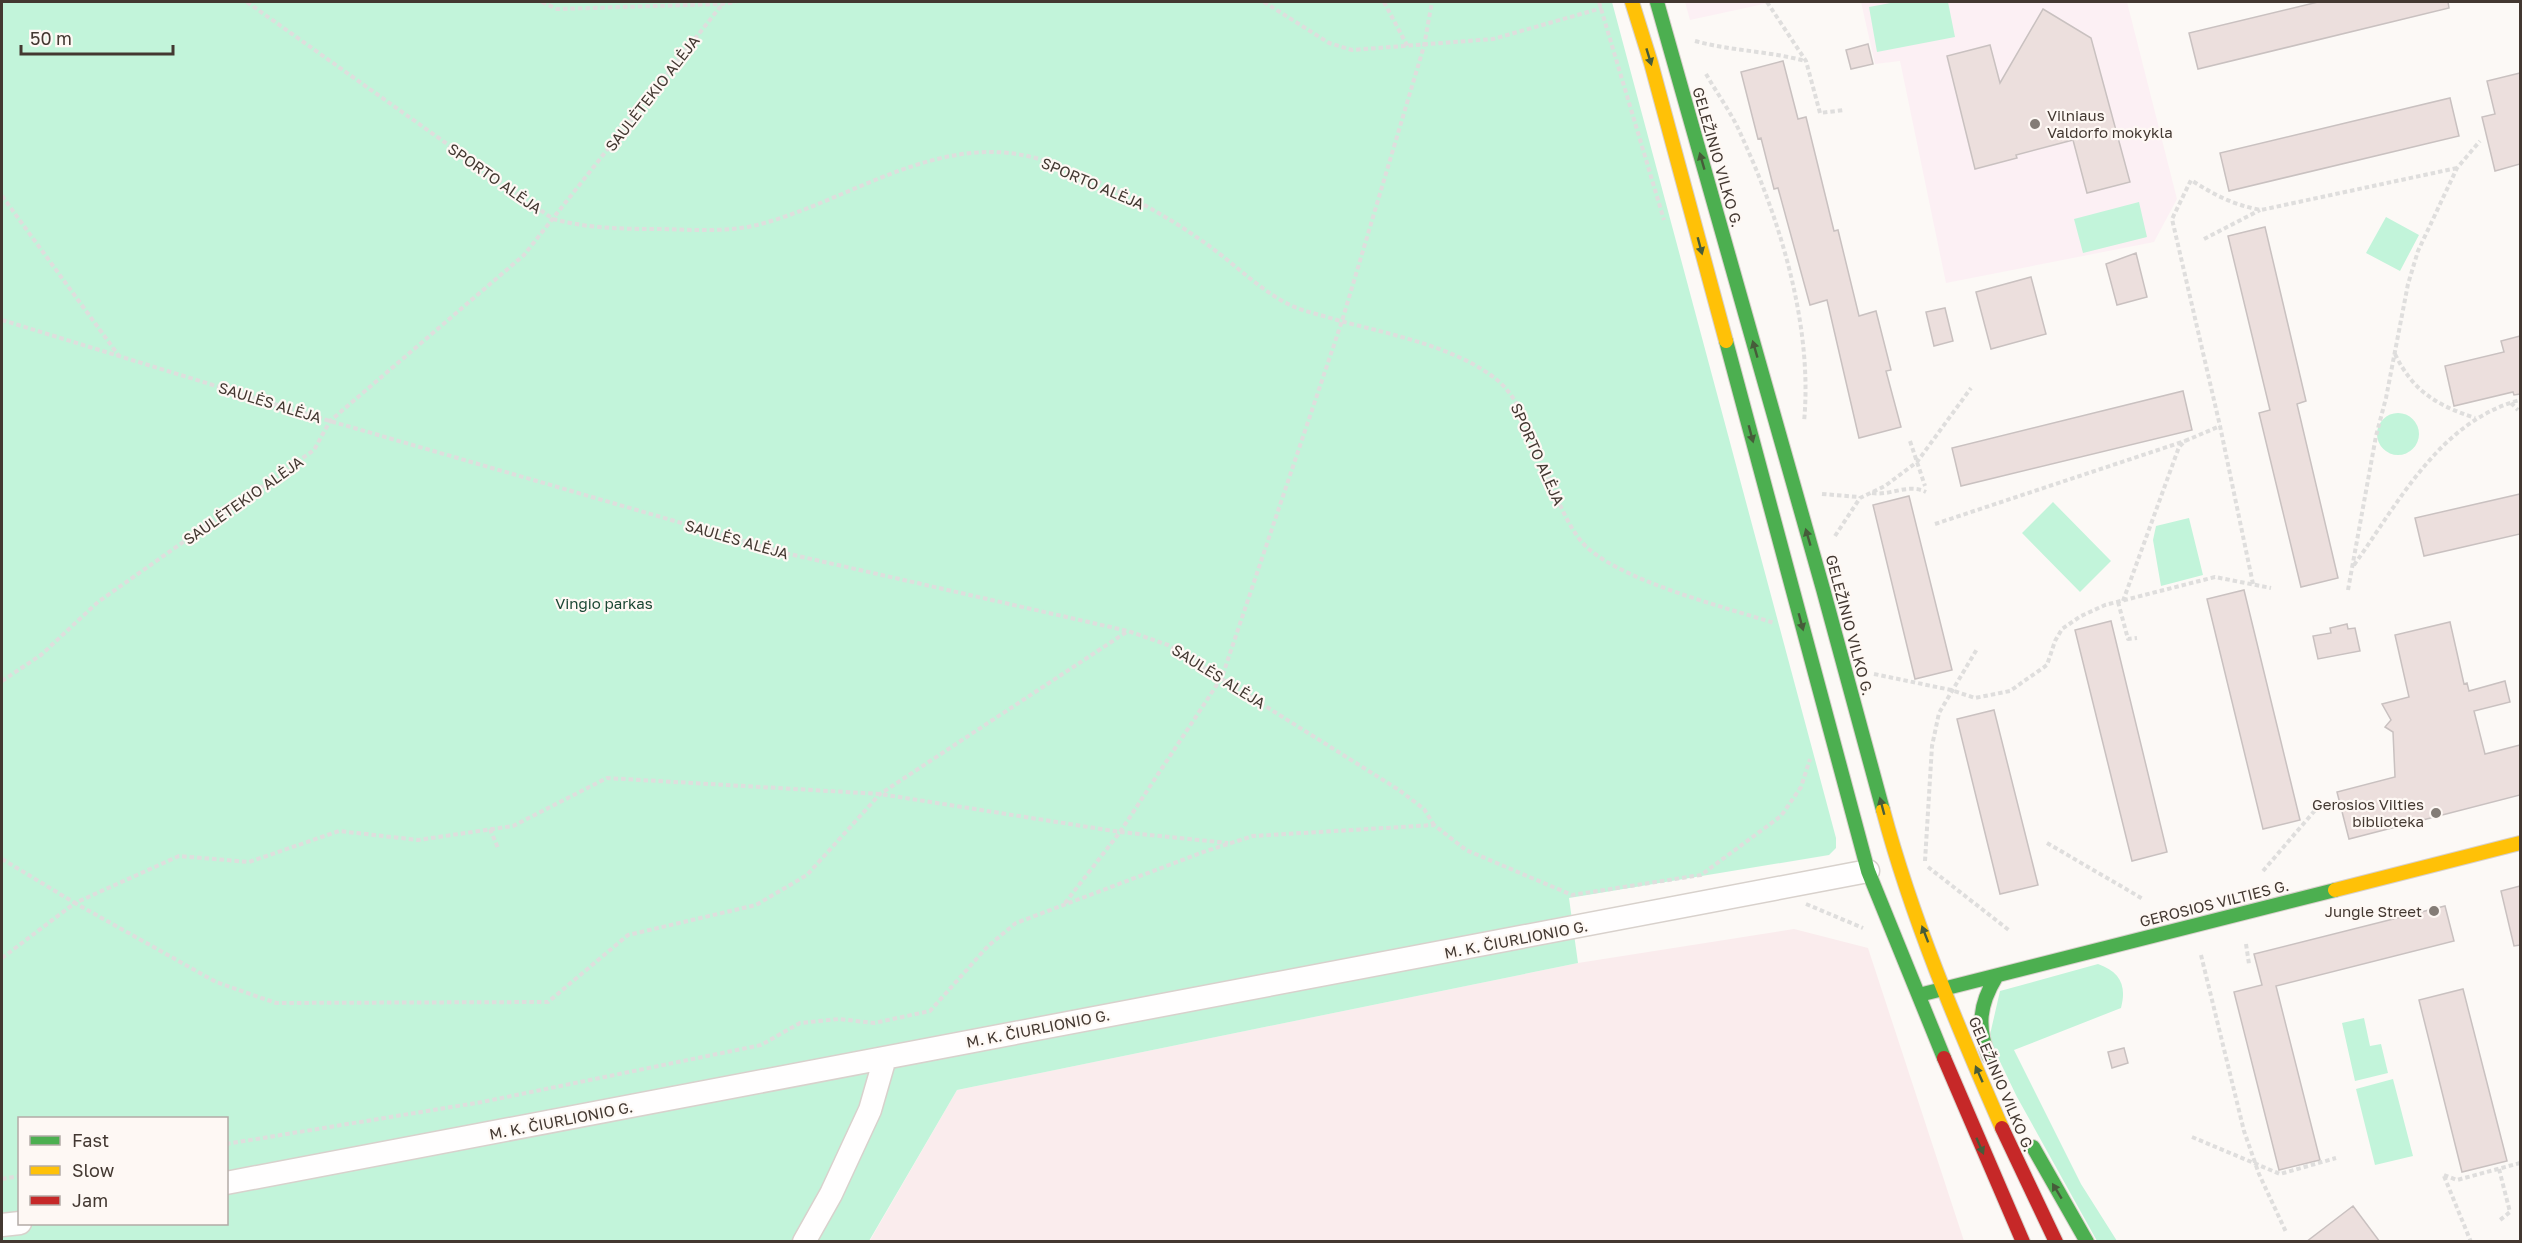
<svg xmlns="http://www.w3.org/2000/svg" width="2522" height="1243" viewBox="0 0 2522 1243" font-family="'Golos Text',sans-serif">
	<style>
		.commercial { fill: #faeced }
		.education { fill: #fcf0f4 }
		.green { fill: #c2f4da; fill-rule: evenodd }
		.building { fill: #ecdfdd; stroke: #c9c1c0; stroke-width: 1.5 }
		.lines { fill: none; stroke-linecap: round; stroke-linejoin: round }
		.street-casing { stroke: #d8d1cc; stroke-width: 25 }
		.fast-casing { stroke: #d8d1cc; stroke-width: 16 }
		.slow-casing { stroke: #d8d1cc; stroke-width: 16 }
		.jam-casing { stroke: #d8d1cc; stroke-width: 16 }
		.path { stroke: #dfdedd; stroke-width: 4; stroke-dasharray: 4.5 3; stroke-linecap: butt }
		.street { stroke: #fffefe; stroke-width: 22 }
		.fast { stroke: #4caf50; stroke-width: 14 }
		.slow { stroke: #ffc107; stroke-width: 14 }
		.jam { stroke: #c62828; stroke-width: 14 }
		.oneway { fill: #465c3a }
		.poi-dot { fill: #847c76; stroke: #fef8f4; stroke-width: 2 }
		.labels { text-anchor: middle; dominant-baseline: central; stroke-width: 4.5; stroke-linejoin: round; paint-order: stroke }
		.street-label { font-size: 15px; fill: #433831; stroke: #fef8f4 }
		.poi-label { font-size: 15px; fill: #433831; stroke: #fef8f4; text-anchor: end }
		.park-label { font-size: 15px; fill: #1a4633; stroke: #fef8f4 }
	</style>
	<rect width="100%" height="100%" fill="#fcf9f6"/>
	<path class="commercial" d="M1794,929L1868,948L1964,1241L869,1242L957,1090L1578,963Z"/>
	<path class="education" d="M1685,2H1773L1690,20Z
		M1861,2H2127L2177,199L2154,242L1946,283L1900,61L1875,64Z"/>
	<path class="green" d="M2,2H1612L1836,838V848L1829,855L1569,898L1578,963L957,1090L869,1241L2,1242ZM20,1118H226V1224H20Z
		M1896,2H1948L1955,37L1877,52L1869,7Z
		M2139,202L2147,237L2083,253L2074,219Z
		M2386,217L2419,235L2400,271L2366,253Z
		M2377 434a21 21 0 1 1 42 0a21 21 0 1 1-42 0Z
		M2053,502L2111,561L2080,592L2022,533Z
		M2189,518L2203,575L2161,586L2153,540L2156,526Z
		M2098,964C2120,972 2127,985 2121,1008L2014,1050L2081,1184L2117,1241H2097L2017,1097L1989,1039L2000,991Z
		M2364,1018L2370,1046L2381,1044L2388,1073L2355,1081L2342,1023Z
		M2393,1079L2413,1156L2375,1165L2356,1089Z"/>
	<path class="building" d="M2318,2H2448L2449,8L2198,69L2189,33Z
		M2043,9L2091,38L2130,182L2087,193L2073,140L2016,155L2017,158L1975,169L1947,56L1990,45L2000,83Z
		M1868,44L1873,64L1851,69L1846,50Z
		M1783,61L1798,119L1806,117L1834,231L1838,230L1859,316L1876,311L1891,370L1886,371L1901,427L1859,438L1827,300L1810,305L1778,188L1774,189L1761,138L1758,139L1741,72Z
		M2520,73V164L2495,171L2482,117L2495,114L2487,81Z
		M2450,98L2459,136L2229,191L2220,153Z
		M2265,227L2306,401L2297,404L2338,578L2301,587L2259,413L2270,410L2228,236Z
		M2136,253L2147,297L2117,305L2106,264Z
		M2031,277L2046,334L1991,349L1976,292Z
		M1945,308L1953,341L1934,346L1926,312Z
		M2520,336V394L2514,395L2513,392L2454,406L2445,366L2504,352L2501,341Z
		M2183,391L2192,430L1961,486L1952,448Z
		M2520,494V534L2424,556L2415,518Z
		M1909,496L1952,670L1915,679L1873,505Z
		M2244,590L2300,820L2263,829L2207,599Z
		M2111,621L2167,852L2132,861L2075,630Z
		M2450,622L2464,684L2467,683L2469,691L2505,681L2510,702L2474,711L2485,754L2520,745V795L2349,839L2337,792L2395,777L2393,732L2385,727L2391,720L2382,704L2409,697L2395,635Z
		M2347,624L2348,629L2355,628L2360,651L2318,659L2313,636L2331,633L2330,628Z
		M1994,710L2038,885L2000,894L1957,719Z
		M2520,886V945L2514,946L2501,891Z
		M2445,906L2454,941L2276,986L2320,1160L2279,1170L2234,992L2262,985L2254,954Z
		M2463,989L2507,1161L2462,1172L2419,1000Z
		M2124,1048L2128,1063L2112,1068L2108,1052Z
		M2353,1206L2380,1242H2306Z"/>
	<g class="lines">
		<g class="street-casing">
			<path id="street" d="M226,1183L1868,871
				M2,1225L20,1223
				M804,1242L831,1194L870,1110L885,1058"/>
		</g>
		<g class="fast-casing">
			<path id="fast" d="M1657,2L1823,589L1883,810
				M1726,341L1868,871L1944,1058
				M1919,995L2335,890
				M1989,1057C1977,1027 1979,1005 1996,977
				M2033,1147L2087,1242"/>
		</g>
		<g class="slow-casing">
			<path id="slow" d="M1632,2L1651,63L1726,341
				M1883,810C1912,919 1957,1025 2002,1128
				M2335,890L2520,843"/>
		</g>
		<g class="jam-casing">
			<path id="jam" d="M1944,1058L2023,1242
				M2002,1128L2056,1242"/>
		</g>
		<path class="path" d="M247,2L553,219C590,229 626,229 665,229C695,230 727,232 757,225C852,201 945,125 1048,162C1101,180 1159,210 1205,243C1234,263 1258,289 1290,305C1305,312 1322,315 1337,320C1388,334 1454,346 1496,379C1523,401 1533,441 1546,471C1556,495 1565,521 1581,541C1612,579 1725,607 1774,623
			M542,2L557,9L722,4L736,2
			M1264,2L1329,43L1352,50L1493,39L1602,8
			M1384,2L1408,47
			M1599,2L1664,220
			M1767,2L1806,61L1820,113L1844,110
			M1695,41C1731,51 1769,51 1805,61
			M1706,74C1718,95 1733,115 1742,137C1781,222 1813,328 1804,422
			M2,196L119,356
			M2204,239L2260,210
			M2,320L330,421L785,553L1128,631L1168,645L1399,790L1424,809L1434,825
			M2395,354C2413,391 2436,405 2475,418
			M2511,403L2518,410
			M1910,441L1925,486
			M1872,493C1891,496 1908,483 1926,492
			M1822,494L1859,497
			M1935,524L2185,441
			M1835,536L1860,498L1885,486L1917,462L1971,388
			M2354,565C2399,502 2440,421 2520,400
			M2253,584L2220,426L2172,219L2191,180C2214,195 2234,205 2261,210L2457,168
			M2348,590L2376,436L2386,398L2408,284L2418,251L2457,168L2480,141
			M2123,601L2179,447L2185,441L2220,426
			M2118,602L2128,639L2137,638
			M1874,674L1951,690L1975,698L2010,691L2047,665L2055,641L2062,629L2081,616L2105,605L2215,577L2271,588
			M2,681L41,655L98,602L314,450L330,421L524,255L724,2
			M490,829L498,848
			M2047,843L2143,899
			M2,859L75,903L179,856L249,862L339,831L418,840L513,826L607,778L880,794L1120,832L1228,843
			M1925,861L1932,746L1939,713L1977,649
			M1928,867L2010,931
			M2263,871L2317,808
			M1065,903L1120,832L1222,677L1342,321L1424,46L1432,2
			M1806,904L1863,928
			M2246,944L2249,964
			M2201,955L2244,1131L2259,1174L2286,1232
			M2,958L75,903L216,982L276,1003L548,1002L628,935L756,905L807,875L880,794L1128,631
			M2192,1137L2280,1174L2336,1158
			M226,1144L482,1102L761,1045L800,1023L839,1019L874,1023L930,1011L988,946L1016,923L1206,851L1253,836L1434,825L1466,850L1572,895L1701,875L1781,816L1801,787L1810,759
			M2499,1169L2510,1212L2500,1220
			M2444,1175L2457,1180L2520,1163
			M2444,1176L2471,1242
			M2,1179L20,1176"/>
		<use href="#street" class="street"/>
		<use href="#fast" class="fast"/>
		<use href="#slow" class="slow"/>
		<use href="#jam" class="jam"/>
	</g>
	<defs><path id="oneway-solid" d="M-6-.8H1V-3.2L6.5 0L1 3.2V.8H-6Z" transform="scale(1.5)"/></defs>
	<g class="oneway">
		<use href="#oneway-solid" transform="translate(1649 57) rotate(73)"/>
		<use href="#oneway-solid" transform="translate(1702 161) rotate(-106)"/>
		<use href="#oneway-solid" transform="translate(1700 246) rotate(75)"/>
		<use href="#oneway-solid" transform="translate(1755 349) rotate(-106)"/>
		<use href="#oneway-solid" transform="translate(1751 434) rotate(75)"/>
		<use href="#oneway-solid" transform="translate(1808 537) rotate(-106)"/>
		<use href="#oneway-solid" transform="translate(1801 622) rotate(75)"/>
		<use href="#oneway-solid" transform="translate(1882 806) rotate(-105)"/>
		<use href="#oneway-solid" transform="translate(1925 934) rotate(-111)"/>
		<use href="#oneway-solid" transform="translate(1979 1074) rotate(-114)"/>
		<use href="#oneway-solid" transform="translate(1980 1146) rotate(66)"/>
		<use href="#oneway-solid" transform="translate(2057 1191) rotate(-121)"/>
	</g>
	<g class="poi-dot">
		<circle cx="2035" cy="124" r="6"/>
		<circle cx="2436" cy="813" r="6"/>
		<circle cx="2434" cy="911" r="6"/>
	</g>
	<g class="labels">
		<g class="street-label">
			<text transform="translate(652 93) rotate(-52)">SAULĖTEKIO ALĖJA</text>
			<text transform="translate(1718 157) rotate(74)">GELEŽINIO VILKO G.</text>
			<text transform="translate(495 178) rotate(35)">SPORTO ALĖJA</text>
			<text transform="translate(1093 183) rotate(23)">SPORTO ALĖJA</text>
			<text transform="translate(270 402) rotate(17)">SAULĖS ALĖJA</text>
			<text transform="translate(1538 454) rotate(66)">SPORTO ALĖJA</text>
			<text transform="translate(243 500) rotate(-35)">SAULĖTEKIO ALĖJA</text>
			<text transform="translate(737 539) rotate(16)">SAULĖS ALĖJA</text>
			<text transform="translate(1850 625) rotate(75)">GELEŽINIO VILKO G.</text>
			<text transform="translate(1219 676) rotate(32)">SAULĖS ALĖJA</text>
			<text transform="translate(2214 903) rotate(-14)">GEROSIOS VILTIES G.</text>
			<text transform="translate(1516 939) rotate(-11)">M. K. ČIURLIONIO G.</text>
			<text transform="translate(1038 1028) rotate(-11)">M. K. ČIURLIONIO G.</text>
			<text transform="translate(2002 1084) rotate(67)">GELEŽINIO VILKO G.</text>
			<text transform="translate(561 1120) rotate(-11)">M. K. ČIURLIONIO G.</text>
		</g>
		<g class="poi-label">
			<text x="2047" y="115" text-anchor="start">Vilniaus<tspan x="2047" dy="17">Valdorfo mokykla</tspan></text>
			<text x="2424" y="804">Gerosios Vilties<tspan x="2424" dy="17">biblioteka</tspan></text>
			<text x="2422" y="911">Jungle Street</text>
		</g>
		<g class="park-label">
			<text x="604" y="603">Vingio parkas</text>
		</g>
	</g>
	<rect width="2522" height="1243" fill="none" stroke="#433831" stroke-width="6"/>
	<rect x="18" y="1117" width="210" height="108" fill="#fef8f4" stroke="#b3aba6" stroke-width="1.5"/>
	<rect x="30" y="1136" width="30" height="9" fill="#4caf50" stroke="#b3aba6" stroke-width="1.5"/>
	<text x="72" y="1147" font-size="18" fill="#433831">Fast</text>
	<rect x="30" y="1166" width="30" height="9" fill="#ffc107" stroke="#b3aba6" stroke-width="1.5"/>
	<text x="72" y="1177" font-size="18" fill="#433831">Slow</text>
	<rect x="30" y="1196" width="30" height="9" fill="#c62828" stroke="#b3aba6" stroke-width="1.5"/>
	<text x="72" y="1207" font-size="18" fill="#433831">Jam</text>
	<path d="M21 45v9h152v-9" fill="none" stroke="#433831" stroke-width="3"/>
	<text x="30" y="45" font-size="18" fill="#433831" stroke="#fef8f4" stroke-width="4.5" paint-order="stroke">50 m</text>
</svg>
